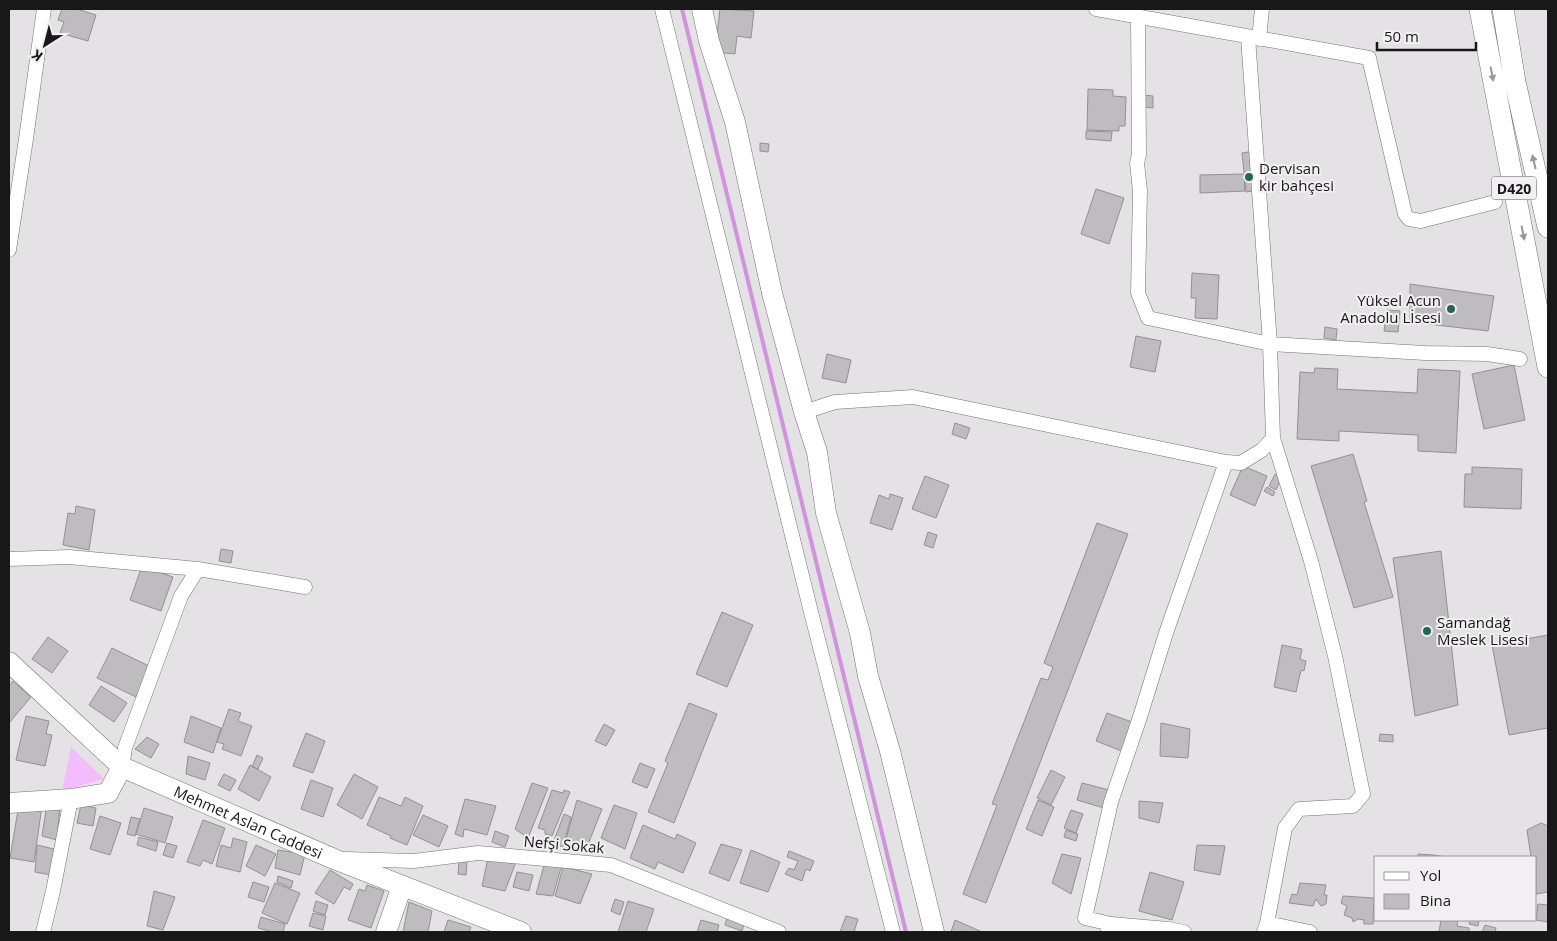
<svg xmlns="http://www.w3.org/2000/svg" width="1557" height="941" viewBox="0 0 1557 941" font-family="'Open Sans',sans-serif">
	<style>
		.green { fill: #f2bcfe }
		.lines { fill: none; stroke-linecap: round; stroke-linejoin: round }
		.stream { stroke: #ce95da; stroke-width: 4 }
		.building { fill: #bebcbf; stroke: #939093 }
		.street-casing { stroke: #747274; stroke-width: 15 }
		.secondary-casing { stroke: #747274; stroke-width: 21 }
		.primary-casing { stroke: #747274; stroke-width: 22 }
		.street { stroke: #fff; stroke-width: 14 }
		.secondary { stroke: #fff; stroke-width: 20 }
		.primary { stroke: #fff; stroke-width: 21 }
		.oneway { fill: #989798 }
		.poi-dot { fill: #266552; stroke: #f2eff2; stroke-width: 2 }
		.labels { text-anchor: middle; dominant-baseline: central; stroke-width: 4; stroke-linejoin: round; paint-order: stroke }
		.shield { fill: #f2eff2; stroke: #5a585a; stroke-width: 1 }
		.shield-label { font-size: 14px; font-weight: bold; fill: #191819 }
		.poi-label { font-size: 15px; fill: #191819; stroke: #f2eff2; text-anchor: start }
		.street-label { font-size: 15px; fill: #191819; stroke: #f2eff2 }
	</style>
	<rect width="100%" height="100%" fill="#e4e2e5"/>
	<path class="green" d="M71,747L104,779L62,791Z"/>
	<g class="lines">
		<path class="stream" d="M682,9L906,932"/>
	</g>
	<path class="building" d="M62,9H77L96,15L88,41L60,33L64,22L58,20Z
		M720,9L754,11L751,38L737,36L735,54L715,52Z
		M1088,89L1113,90V96L1126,97L1125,126H1119V131L1087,130Z
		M1143,95L1153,96V108L1143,107Z
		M1086,131L1112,132L1111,141L1086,139Z
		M760,143L769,144L768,152L760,151Z
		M1254,151L1258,190L1246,192L1242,153Z
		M1244,174L1245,191L1200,193V175Z
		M1096,189L1124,198L1109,244L1081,234Z
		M1192,273L1219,275L1217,319L1195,318L1196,298H1191Z
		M1410,284L1494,296L1488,331L1410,322Z
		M1387,310L1400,311L1398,332L1384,331Z
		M1325,327L1337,329L1336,340L1324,338Z
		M1136,336L1161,341L1155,372L1130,367Z
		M827,354L851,360L846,383L822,378Z
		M1514,365L1525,420L1484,429L1472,374Z
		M1315,368L1338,369L1337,389L1417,393L1418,369L1460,371L1456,453L1418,451V435L1339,431V441L1297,439L1300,372L1314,373Z
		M955,423L970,428L966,439L952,434Z
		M1353,454L1367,501L1364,502L1393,597L1354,608L1311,466Z
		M1243,466L1267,476L1255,506L1230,495Z
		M1472,467L1522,469L1521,509L1464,507L1465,474H1472Z
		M1275,474L1282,477L1276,490L1269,486Z
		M925,476L949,485L936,518L912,509Z
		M1267,487L1275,492L1273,496L1264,491Z
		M890,494L903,498L892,530L870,523L879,495L889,499Z
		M76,506L95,510L89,550L63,545L68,513L75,514Z
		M1097,523L1128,534L986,903L963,894L997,805L992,804L1041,678L1048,680L1053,667L1044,663Z
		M928,532L937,535L933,548L924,545Z
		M221,549L233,551L231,563L219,561Z
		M1441,551L1458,705L1415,716L1393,558Z
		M142,566L173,577L161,611L130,600Z
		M722,612L753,625L727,687L696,674Z
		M1548,635V728L1509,735L1492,645Z
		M48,637L68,651L52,673L32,659Z
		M1282,645L1302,649L1300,659L1306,661L1304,671L1301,670L1296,692L1274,687Z
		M112,648L151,667L136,697L97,678Z
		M13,681L31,697L9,723V686Z
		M101,686L127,703L114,722L89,705Z
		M689,703L717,714L674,823L648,812L668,763L665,761Z
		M229,709L241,713L238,721L252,726L241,756L222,749L224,744L217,742Z
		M1107,713L1135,723L1124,752L1096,741Z
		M26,716L49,721L46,734L52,735L45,766L16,760Z
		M191,716L221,728L213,753L184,742Z
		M1161,723L1190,729L1188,758L1160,756Z
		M604,724L615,730L606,746L595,741Z
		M306,733L325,741L313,773L293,766Z
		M1380,734L1393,735V742L1379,741Z
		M147,737L159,744L151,758L135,749Z
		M257,755L263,758L258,769L252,767Z
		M188,756L210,763L205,780L186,774Z
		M640,763L655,769L647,788L632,782Z
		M250,765L271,777L259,801L238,789Z
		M1051,770L1065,777L1051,805L1037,798Z
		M224,774L236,780L230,791L218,785Z
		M354,774L378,787L362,819L337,805Z
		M311,780L333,788L323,817L301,809Z
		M532,783L548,788L528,838L515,829Z
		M1082,783L1109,790L1104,808L1077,800Z
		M552,790L563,793L564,790L570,792L552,836L545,834V830L538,828Z
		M379,797L401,806L405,797L423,806L407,845L390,838L391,836L367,825Z
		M465,799L496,806L487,835L464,829L463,837L455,834Z
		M577,800L602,809L587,847L566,839Z
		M1038,800L1054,807L1042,836L1026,829Z
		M1139,801L1163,803L1159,823L1139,818Z
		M19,804L42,806L34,862L10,858Z
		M47,804L60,806L57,840L42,836Z
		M81,805L96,808L93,826L77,823Z
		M614,805L637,813L625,849L601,838Z
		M144,808L173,817L165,843L136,834Z
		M1071,810L1083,814L1076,833L1064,828Z
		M564,814L571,817L563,847L553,843Z
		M423,815L448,826L439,847L413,835Z
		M100,816L121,823L110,855L90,849Z
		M131,817L140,819L135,836L127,834Z
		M203,820L225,828L212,864L203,860L200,866L187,862Z
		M1541,823L1548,826V892L1536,894V857H1531L1527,830Z
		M643,825L675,839L677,834L696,843L683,873L658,862L655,869L630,858Z
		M1066,830L1078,834L1076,841L1064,837Z
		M495,831L509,836L505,847L492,842Z
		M139,837L158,842L156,851L137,845Z
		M233,838L247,842L240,872L216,866L221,845L231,848Z
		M167,843L177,846L173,858L163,855Z
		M721,844L742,850L729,881L709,873Z
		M37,845L54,849L51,875L35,872Z
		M256,845L276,854L265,876L246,866Z
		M1197,845L1225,846L1220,875L1194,870Z
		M278,850L305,854L300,875L275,868Z
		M751,850L780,862L768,892L740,883Z
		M789,851L814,861L810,871L806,869L802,881L785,874L789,868L794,870L798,861L787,857Z
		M1062,854L1081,858L1071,894L1052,883Z
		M1418,854L1433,855L1447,857H1418Z
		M488,858L516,862L505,891L482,886Z
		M459,861L467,862L466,875L458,874Z
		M545,862L562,864L553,896L536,894Z
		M563,867L592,874L580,904L555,896Z
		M330,870L353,884L350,890L344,887L334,904L315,893Z
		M517,872L533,875L529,891L513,887Z
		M1150,872L1184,882L1172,920L1139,911Z
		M278,876L293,881L291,888L277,882Z
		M253,882L269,887L264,902L248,897Z
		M275,883L300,893L287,924L262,913Z
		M1300,883L1326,885L1324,895H1327L1326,904L1321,906L1316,899L1313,906L1289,903L1292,894L1297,895Z
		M367,885L384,891L371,928L348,920L359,889L365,891Z
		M154,891L175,897L163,930L147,926Z
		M1343,896L1374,898L1373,924H1364V920L1358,919L1353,922L1352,918L1344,915L1347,906L1341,903Z
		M615,899L624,902L620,915L611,911Z
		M316,901L328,905L325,915L313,911Z
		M628,901L654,909L646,932H618Z
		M409,902L432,911L428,932H403Z
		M1538,904L1548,905V922L1536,920Z
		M313,913L326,916L323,930L309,926Z
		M728,915L745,921L742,931L725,925Z
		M846,916L858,919L854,932H840Z
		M261,917L285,924L283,932H273L258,928Z
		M448,920L471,927L469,932H444Z
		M701,920L719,925L717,932H697Z
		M955,920L982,932H951Z
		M1441,920H1458L1457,926L1469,928V932H1439Z
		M1470,920H1479L1478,926L1469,924Z
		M1485,925L1496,928L1495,932H1482Z"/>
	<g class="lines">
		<g class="street-casing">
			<path id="street" d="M662,9L811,612L893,932
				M1096,9L1369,58L1405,214L1409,219L1421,221L1495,202
				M1138,17L1139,155L1137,163L1140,191L1138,293L1148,318L1270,344L1425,353L1487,354L1520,359
				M1248,37L1270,344L1273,438
				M1259,39L1262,9
				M9,250L26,139L44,9
				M804,412L835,402L913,397L1226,462
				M9,559L69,557L198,569L305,587
				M122,767L125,748L181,596L198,569
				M346,859L414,861L478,853L611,865L779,932
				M1111,924L1085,918L1111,802L1140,717L1166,633L1226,462L1241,463L1262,450L1273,438L1311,561L1335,656L1363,794L1353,806L1299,809L1285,828L1267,923
				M1108,931L1111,924L1168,929L1184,932
				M43,932L53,891L71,799
				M1264,932L1267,923L1310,932"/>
		</g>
		<g class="secondary-casing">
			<g id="secondary">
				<path d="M702,9L709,41L735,122L772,293L804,412L817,452L826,513L860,633L868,676L890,751L934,932"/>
				<path id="s1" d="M9,662L122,767L334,859L521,932"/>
				<path d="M9,803L71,799L108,793L122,767"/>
				<path d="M386,932L402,886"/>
			</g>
		</g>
		<g class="primary-casing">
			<path id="primary" d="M1480,9L1548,367
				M1503,9L1515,82L1548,227"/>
		</g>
		<use href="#street" class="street"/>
		<use href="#secondary" class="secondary"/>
		<use href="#primary" class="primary"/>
	</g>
	<defs><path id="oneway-solid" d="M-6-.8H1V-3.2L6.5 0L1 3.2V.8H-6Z" transform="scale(1.25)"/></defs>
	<g class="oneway">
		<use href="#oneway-solid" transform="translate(1492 74) rotate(79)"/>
		<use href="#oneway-solid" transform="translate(1534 162) rotate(-103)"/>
		<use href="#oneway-solid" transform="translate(1523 233) rotate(79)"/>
	</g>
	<g class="poi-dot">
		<circle cx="1249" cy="177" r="5"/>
		<circle cx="1451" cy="309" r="5"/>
		<circle cx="1427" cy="631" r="5"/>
	</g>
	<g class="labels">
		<rect class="shield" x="1491.5" y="176.5" width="45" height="23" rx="4"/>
		<g class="shield-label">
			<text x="1514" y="188">D420</text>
		</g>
		<g class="poi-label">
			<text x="1259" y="168">Dervisan<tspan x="1259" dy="17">kir bahçesi</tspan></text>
			<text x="1441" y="300" text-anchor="end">Yüksel Acun<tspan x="1441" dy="17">Anadolu Lİsesi</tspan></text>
			<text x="1437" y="622">Samandağ<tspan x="1437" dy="17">Meslek Lisesi</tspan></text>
		</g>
		<g class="street-label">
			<text stroke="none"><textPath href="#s1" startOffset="292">Mehmet Aslan Caddesi</textPath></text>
			<text transform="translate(564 844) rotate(5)">Nefşi Sokak</text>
		</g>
	</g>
	<rect width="1557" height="941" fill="none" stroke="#191819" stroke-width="20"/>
	<rect x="1374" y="856" width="162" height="65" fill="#f2eff2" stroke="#9b999b"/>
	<rect x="1384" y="872" width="25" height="8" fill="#ffffff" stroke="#9b999b"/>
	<text x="1420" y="881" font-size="15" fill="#191819">Yol</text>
	<rect x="1384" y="894" width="25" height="15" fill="#bebcbf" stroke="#9b999b"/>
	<text x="1420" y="906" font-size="15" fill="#191819">Bina</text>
	<g transform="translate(45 45) rotate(216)" stroke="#f2eff2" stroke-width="4" paint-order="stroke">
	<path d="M0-4L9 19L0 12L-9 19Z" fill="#191819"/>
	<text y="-8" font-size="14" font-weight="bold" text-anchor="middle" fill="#191819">K</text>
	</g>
	<path d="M1377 42v8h99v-8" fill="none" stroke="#191819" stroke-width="2.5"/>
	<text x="1384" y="42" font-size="15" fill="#191819" stroke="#f2eff2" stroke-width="4" paint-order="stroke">50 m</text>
</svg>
